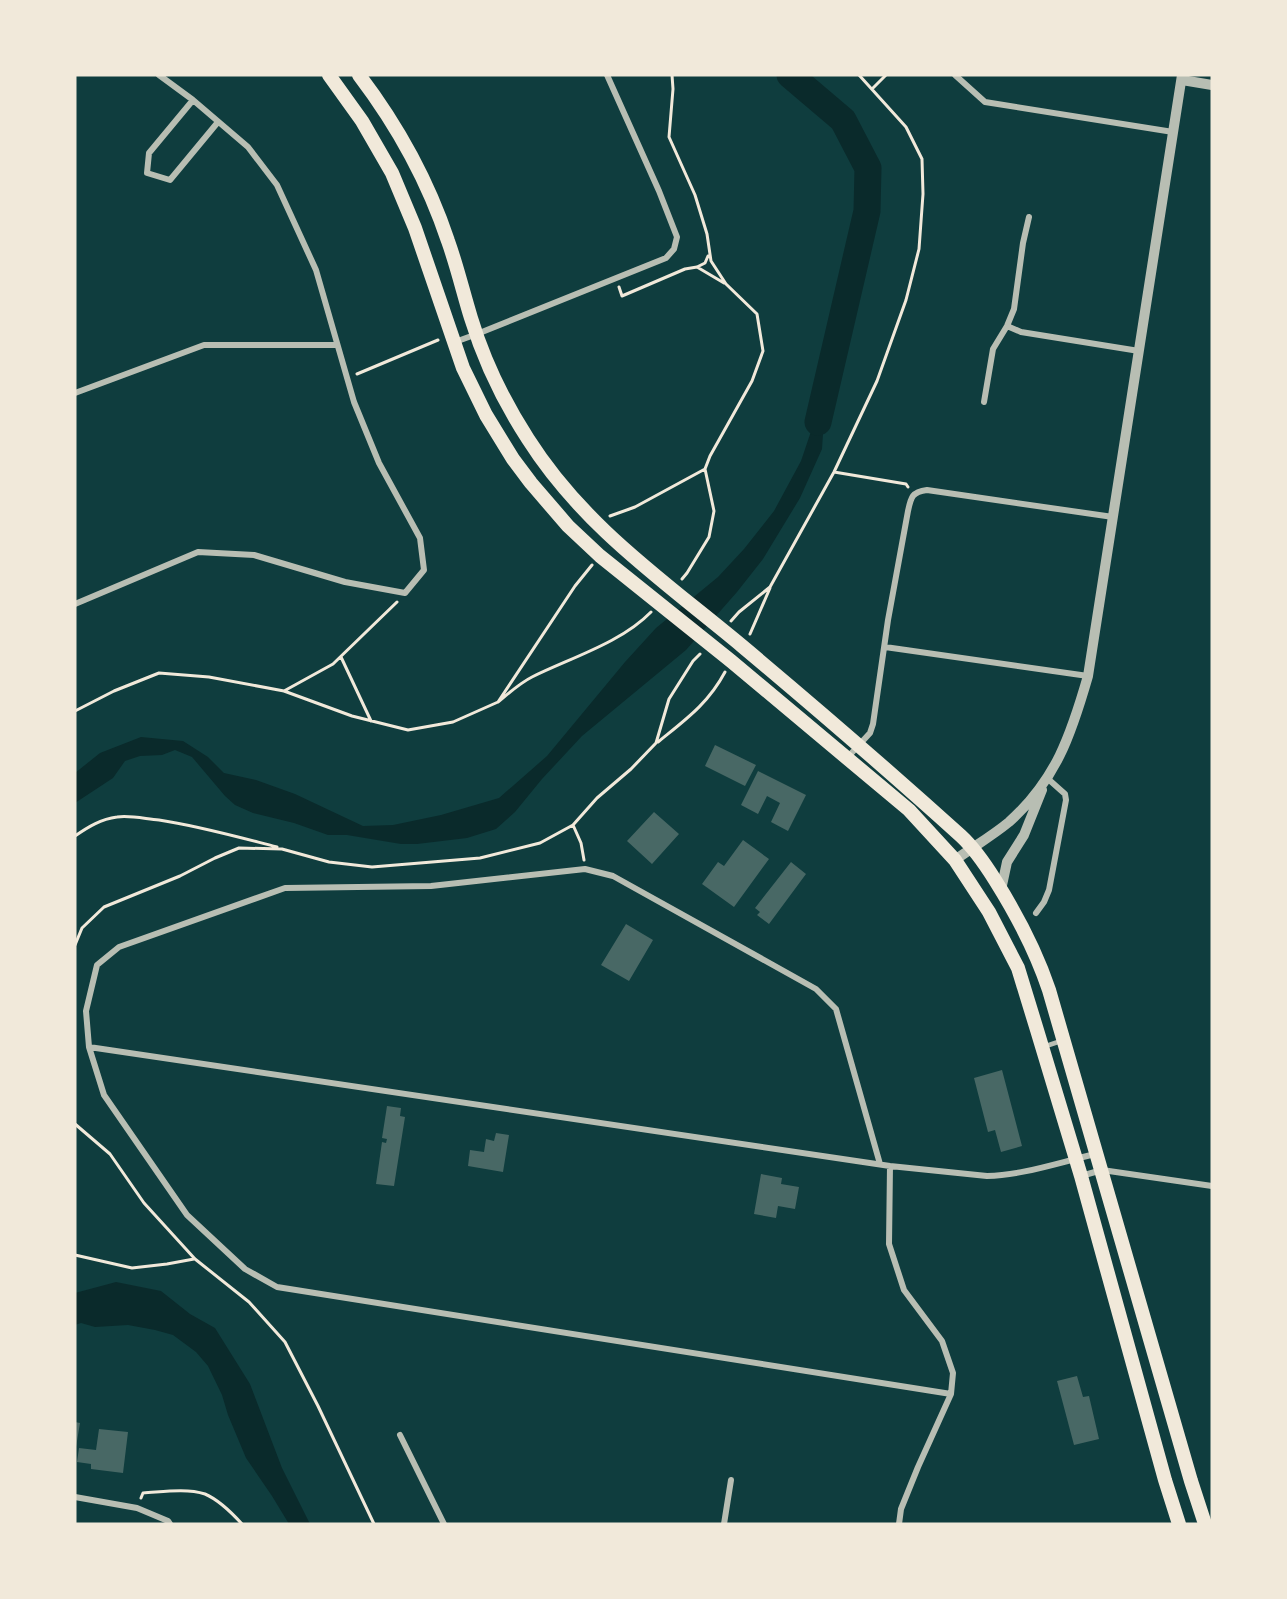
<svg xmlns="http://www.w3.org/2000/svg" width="1287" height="1599" viewBox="0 0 1287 1599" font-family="'Open Sans',sans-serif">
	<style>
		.water { fill: #0a2a2b }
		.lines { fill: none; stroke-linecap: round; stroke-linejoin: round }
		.river { stroke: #0a2a2b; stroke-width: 27 }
		.building { fill: #486865 }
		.path { stroke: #f1e9da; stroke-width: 3 }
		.service { stroke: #b8beb3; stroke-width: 4.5 }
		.minor { stroke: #b8beb3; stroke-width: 6 }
		.tertiary { stroke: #b8beb3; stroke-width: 10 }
		.primary { stroke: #f1e9da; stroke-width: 14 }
	</style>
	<rect width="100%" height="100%" fill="#0f3d3e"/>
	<path class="water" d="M826,387L822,449L800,498L763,559L737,592L686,650L582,736L542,779L515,812L496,829L467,838L417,844H401L347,835H328L294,823L253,813L235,805L225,796L192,757L175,750L162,755L140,756L125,761L113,778L75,803V773L100,753L141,737L183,741L208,757L224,773L256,780L295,794L363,826L393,825L441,815L499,798L547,756L625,662L656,628L718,577L744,549L774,511L801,461Z
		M116,1282L161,1291L190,1314L215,1328L250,1384L282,1468L310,1524H289L272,1496L246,1458L228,1415L222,1395L208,1366L196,1352L173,1335L155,1330L128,1325L95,1327L81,1323L75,1325V1293Z"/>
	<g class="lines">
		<path class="river" d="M790,75L843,120L868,168L867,211L818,422"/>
	</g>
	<path class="building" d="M715,745L756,765L745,786L705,766Z
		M758,771L806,795L788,831L771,822L780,803L767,796L758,814L741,805Z
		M654,812L679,834L652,864L627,841Z
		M743,840L769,859L734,907L702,884L718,862L724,866Z
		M791,862L806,874L769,924L757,915L760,912L755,908Z
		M626,924L653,940L629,981L601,965Z
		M1002,1070L1022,1146L1001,1152L995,1130L988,1132L974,1078Z
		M387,1106L401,1108L400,1116L405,1117L394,1186L376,1184L382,1142L386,1143L387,1139L382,1138Z
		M496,1133L509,1135L503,1172L468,1166L470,1150L484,1152L486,1139L494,1141Z
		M761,1174L782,1178L781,1184L799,1187L795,1209L778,1206L776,1218L754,1214Z
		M1077,1376L1083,1397L1089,1396L1099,1439L1074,1445L1057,1381Z
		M75,1422L80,1423L76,1447H75Z
		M99,1429L128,1432L123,1473L91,1469V1464L77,1462L79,1448L96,1450Z"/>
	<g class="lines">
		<path class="path" d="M672,75L673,89L669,137L695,195L707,234L711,261L726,284L757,314L763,351L752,381L710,456L705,469L714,511L709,537L687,573L682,579
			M872,89L886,75
			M697,267L724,283
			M619,287L622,296L685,269L697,267L705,263L708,256
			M357,374L438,340
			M834,472L906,484L908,487
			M610,516L635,507L705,469
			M731,621L739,612L770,587L834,472L877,381L906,300L919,249L923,194L922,159L906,127L859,75
			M750,634L770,588
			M341,657L371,721
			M284,691L333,664L397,602
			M498,702C509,693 520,683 532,677C570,658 621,643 651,612
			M75,711L114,691L159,673L209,677L284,691L352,716L408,730L453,722L498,702L575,586L592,565
			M658,742C685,720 708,704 725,672
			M573,825L581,843L584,860
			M75,836C88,827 101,819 117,817C130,815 146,819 159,820C199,826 238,837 277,847
			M75,945L82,928L104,907L180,876L215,858L239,848L282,849L329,862L372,867L480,858L540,843L573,825L597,798L631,769L656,743L669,699L693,661L700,654
			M75,1124L110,1154L144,1203L195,1259L249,1302L285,1342L318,1406L374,1524
			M75,1255L132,1268L167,1264L194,1259
			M141,1498L143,1493C162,1492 186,1488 205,1494C219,1500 232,1513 242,1524"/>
		<path class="service" d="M1043,1047L1061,1041"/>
		<path class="minor" d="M955,75L985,102L1173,132
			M193,100L149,153L147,173L170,180L218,122
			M1007,326L1021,332L1139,351
			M455,342L477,334L666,258L674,249L677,237L659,191L607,75
			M75,393L204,345H337
			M984,402L993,349L1007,326L1014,309L1023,243L1029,217
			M75,604L198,552L254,555L345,582L405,593L424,570L420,538L379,463L354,402L316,270L277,185L248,147L193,100L159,75
			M885,647L1088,676
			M847,758L870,733L873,724L888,620L908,511C911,497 912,492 927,490L1113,517
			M1036,913L1044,902L1049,890L1066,800L1065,794L1047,778
			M89,1047L890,1166L987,1176C1024,1175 1060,1162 1096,1154
			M880,1164L836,1009L816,989L613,876L585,869L431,886L285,888L119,947L97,965L86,1011L89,1047L104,1095L187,1215L245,1269L277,1287L951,1394
			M890,1166L889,1244L904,1290L942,1341L953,1373L951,1394L918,1467L901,1509L899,1524
			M1081,1176L1102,1170L1212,1186
			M400,1435L444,1524
			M75,1497L137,1508L168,1521L170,1524
			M724,1524L731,1480"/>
		<path class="tertiary" d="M1182,80L1212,85
			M955,860C973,847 992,836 1009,822C1056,780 1071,735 1088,676L1182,75
			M1001,890L1007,862L1024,835L1042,790"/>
		<path class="primary" d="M329,75L362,121L392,173L415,228L463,368L486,415L513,459L531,483L568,526L600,556L731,661L909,810L955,860L989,912L1018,968L1037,1030L1081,1176L1165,1480L1179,1524
			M359,75C397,125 428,181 448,241C457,266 463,292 471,318C484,361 504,402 528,439C584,527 664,581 742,646C816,708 889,771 961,836C975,849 985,864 995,880C1017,915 1036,951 1049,990L1191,1481L1205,1524"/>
	</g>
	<rect width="1287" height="1599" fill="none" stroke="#f1e9da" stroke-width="153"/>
</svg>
